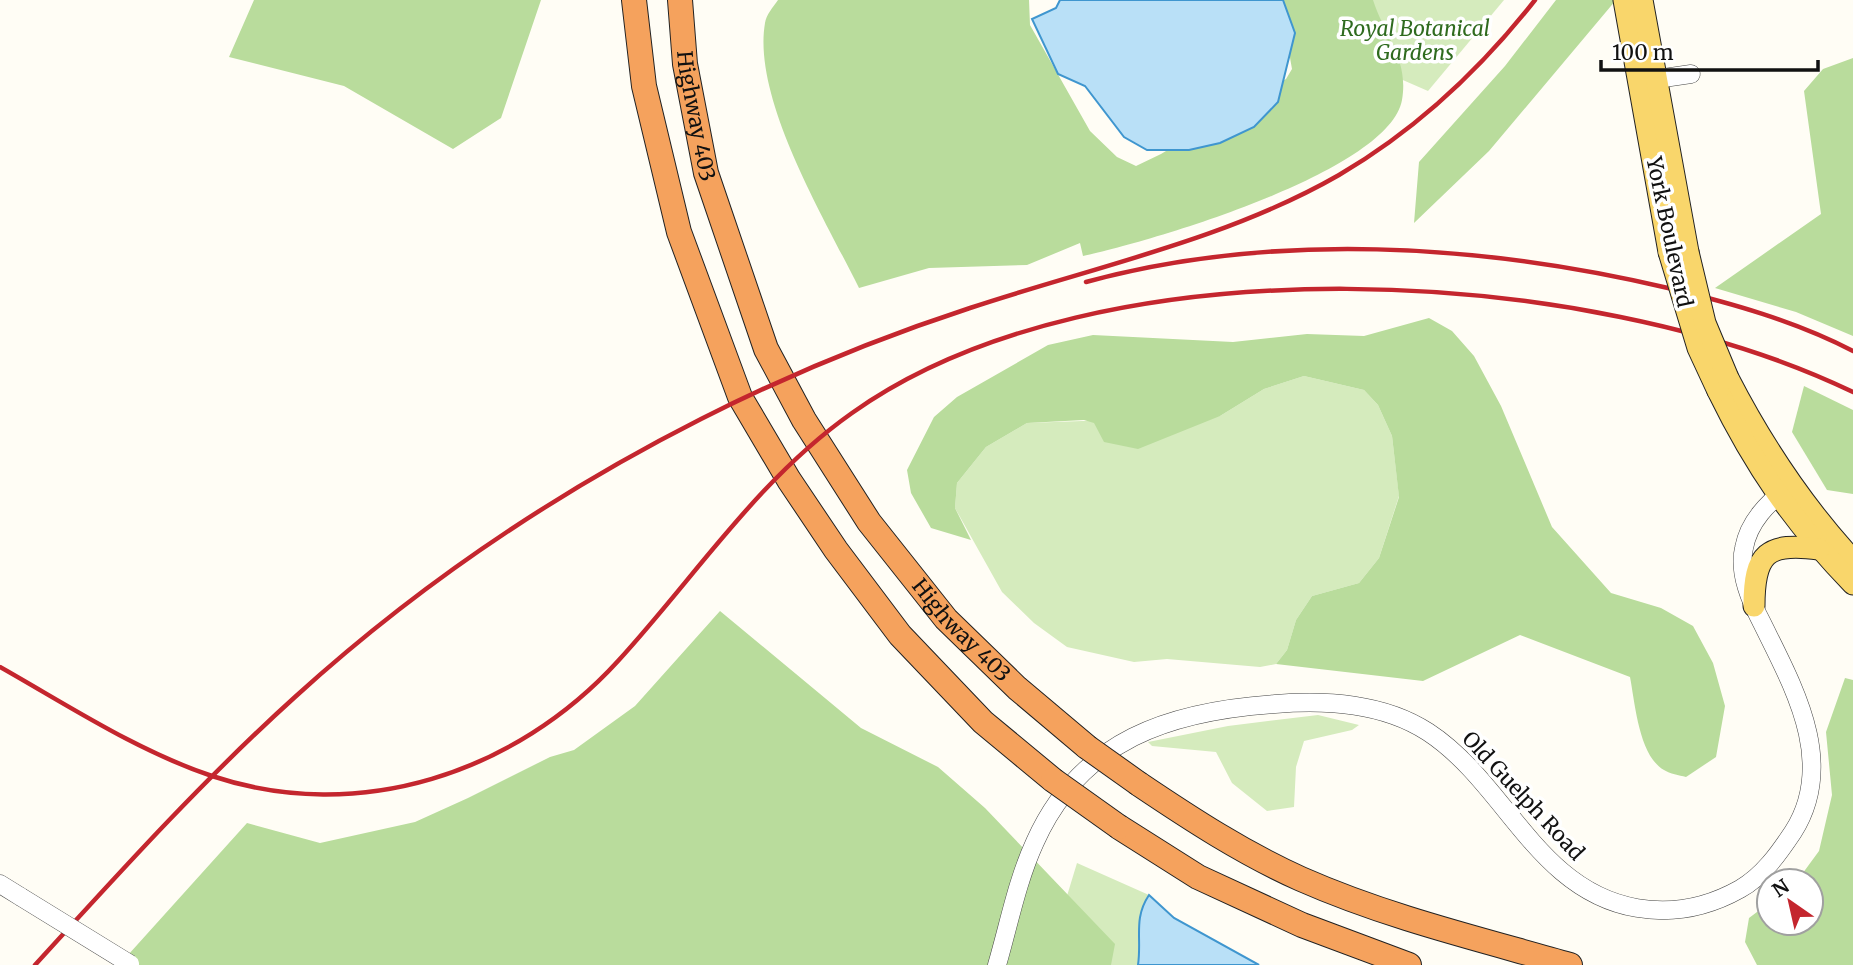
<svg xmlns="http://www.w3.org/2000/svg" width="1853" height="965" font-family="Merriweather,serif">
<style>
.green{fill:#d5ebbd}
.forest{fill:#b9dc9c}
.water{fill:#b9e0f7;stroke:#3f96cf;stroke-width:2}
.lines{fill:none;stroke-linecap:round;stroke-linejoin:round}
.minor-casing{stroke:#444;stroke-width:19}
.major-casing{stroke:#222;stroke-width:23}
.highway-casing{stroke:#222;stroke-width:26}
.minor{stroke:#fff;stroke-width:18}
.major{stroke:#f9d66b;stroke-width:21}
.highway{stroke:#f5a25d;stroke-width:24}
.rail{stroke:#c4262e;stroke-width:4.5}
.minor-bridge-casing{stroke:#444;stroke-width:19;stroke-linecap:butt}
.major-bridge-casing{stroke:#222;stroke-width:23;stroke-linecap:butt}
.highway-bridge-casing{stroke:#222;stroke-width:26;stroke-linecap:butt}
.minor-bridge{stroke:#fff;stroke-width:18}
.major-bridge{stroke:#f9d66b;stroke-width:21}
.highway-bridge{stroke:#f5a25d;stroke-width:24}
.labels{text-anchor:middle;stroke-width:7;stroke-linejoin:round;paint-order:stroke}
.park-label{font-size:21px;font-style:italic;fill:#2f6b1f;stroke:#fff}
.street-label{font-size:21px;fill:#111;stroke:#fff}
</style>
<rect width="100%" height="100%" fill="#fffdf5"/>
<g class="green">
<path d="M 1283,0 L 1504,0 L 1428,91 L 1295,33 Z"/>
<path d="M 1304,376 L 1364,390 L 1378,405 L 1392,436 L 1399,496 L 1379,558 L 1359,583 L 1312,596 L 1296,620 L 1287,650 L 1276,664 L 1260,667 L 1167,659 L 1134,662 L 1067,647 L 1034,623 L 1002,592 L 955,508 L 957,483 L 986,447 L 1027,423 L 1220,416 L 1264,389 Z"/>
<path d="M 1318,715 L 1359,725 L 1352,730 L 1304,741 L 1296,767 L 1294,807 L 1267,811 L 1232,783 L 1216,752 L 1152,746 L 1148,742 L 1228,726 Z"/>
<path d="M 1077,863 L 1149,895 C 1133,919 1142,938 1138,965 L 1046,965 Z"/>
</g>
<g class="forest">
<path d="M 254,0 L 541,0 L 501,118 L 453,149 L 344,86 L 229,57 Z"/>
<path d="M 778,0 L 1029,0 L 1030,25 L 1090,131 L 1117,157 L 1136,166 L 1161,154 L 1286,79 L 1292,69 L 1282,13 L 1275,0 L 1373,0 C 1385,37 1409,59 1402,100 C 1389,172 1149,242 1083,256 L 1080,243 L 1027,265 L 929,268 L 859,288 C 825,219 752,99 765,23 C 766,15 773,7 778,0 Z"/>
<path d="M 1556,0 L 1616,0 L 1489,151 L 1414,223 L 1419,162 L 1505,66 Z"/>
<path d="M 1853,58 L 1853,336 L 1796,312 L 1715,288 L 1821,214 L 1804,91 L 1823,69 Z"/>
<path d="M 1429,318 L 1452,331 L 1474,356 L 1501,406 L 1552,527 L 1611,593 L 1661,608 L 1693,626 L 1713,663 L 1725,706 L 1716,757 L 1686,777 C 1679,775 1670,774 1664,770 C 1639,756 1635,703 1630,677 L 1520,635 L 1423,681 L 1276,664 L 1287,650 L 1296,620 L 1312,596 L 1359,583 L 1379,558 L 1399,497 L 1392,436 L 1378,405 L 1364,390 L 1304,376 L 1264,389 L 1220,416 L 1138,449 L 1104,442 L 1094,423 L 1084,420 L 1027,423 L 986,447 L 957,483 L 955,508 L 971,540 L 931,528 L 911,493 L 907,470 L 934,417 L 957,397 L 1048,345 L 1093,335 L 1233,342 L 1307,334 L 1364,336 Z"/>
<path d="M 1804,386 L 1853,410 L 1853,494 L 1827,490 L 1792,432 Z"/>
<path d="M 720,611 L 861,728 L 938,767 L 985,808 L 1115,944 L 1111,965 L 119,965 L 247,823 L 320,843 L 415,822 L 468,798 L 550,757 L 574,750 L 635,706 Z"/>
<path d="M 1845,678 L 1853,680 L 1853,965 L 1757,965 L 1745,942 L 1749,918 L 1769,903 L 1769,923 L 1811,923 L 1811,881 L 1797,881 L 1819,851 L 1832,795 L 1826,732 Z"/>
</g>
<g class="water">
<path d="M 1060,0 L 1283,0 L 1295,33 L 1278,102 L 1254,127 L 1220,143 L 1189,150 L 1147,150 L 1124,137 L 1085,86 L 1058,74 L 1032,19 L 1056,8 Z"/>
<path d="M 1149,895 L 1174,918 L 1259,965 L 1138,965 C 1142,938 1133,919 1149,895 Z"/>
</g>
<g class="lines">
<defs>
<g id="minor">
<path d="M 1643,81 L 1691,74"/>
<path d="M 0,884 L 21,897"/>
<path d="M 997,965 C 1009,924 1017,881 1035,842 C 1081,739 1171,711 1275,704 C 1327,700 1383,703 1428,732 C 1506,783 1537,891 1637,908 C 1672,914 1708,907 1740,889 C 1763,876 1779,853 1793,832 C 1837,763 1794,688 1762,623 C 1751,602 1738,573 1744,548 C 1749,521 1768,503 1789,486"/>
</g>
<g id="major">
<path d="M 1624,0 L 1669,252"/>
<path d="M 1642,0 L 1688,252"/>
<path d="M 1728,378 C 1762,444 1802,505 1853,560"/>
<path d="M 1718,391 C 1755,467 1794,523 1853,584"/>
<path d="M 1754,606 C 1754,553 1767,542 1819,549"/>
</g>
<g id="highway">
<path d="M 634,0 L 644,86 L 679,232 L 740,397 L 789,480 L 836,550 L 900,635 L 983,722 L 1053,780"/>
<path id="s1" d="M 680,0 L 685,64 L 706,173 L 766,349 L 804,420 L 869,522 L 946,619 L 1017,688 L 1087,747"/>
<path d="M 1139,784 C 1191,819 1243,853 1301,879 C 1387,917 1479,939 1570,965"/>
<path d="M 1119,827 L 1198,877 L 1302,925 L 1409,965"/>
</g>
</defs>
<use href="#minor" class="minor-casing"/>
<use href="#major" class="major-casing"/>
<use href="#highway" class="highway-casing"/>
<use href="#minor" class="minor"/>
<use href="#major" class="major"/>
<use href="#highway" class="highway"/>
<g class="rail">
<path d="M 1086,282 C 1273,231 1481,244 1668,288 C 1731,303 1795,321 1853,351"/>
<path d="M 0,667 C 69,706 137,751 212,776 C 359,825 516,773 618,661 C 696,576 757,480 852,413 C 1099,237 1590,265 1853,392"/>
<path d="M 35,965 C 119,873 203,780 295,697 C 416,587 555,493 701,419 C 788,375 878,338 970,308 C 1093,267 1226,240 1339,175 C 1416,130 1480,70 1535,0"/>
</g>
<defs>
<path id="minor-bridge" d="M 21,897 L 130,964"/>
<g id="major-bridge">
<path d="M 1669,252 L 1698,348 L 1718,391"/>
<path d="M 1688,252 L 1705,323 L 1728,378"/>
</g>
<g id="highway-bridge">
<path d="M 1087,747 L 1139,784"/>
<path d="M 1053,780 L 1119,827"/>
</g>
</defs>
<use href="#minor-bridge" class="minor-bridge-casing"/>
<use href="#major-bridge" class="major-bridge-casing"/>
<use href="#highway-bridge" class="highway-bridge-casing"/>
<use href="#minor-bridge" class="minor-bridge"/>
<use href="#major-bridge" class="major-bridge"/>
<use href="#highway-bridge" class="highway-bridge"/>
</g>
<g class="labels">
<g class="park-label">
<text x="1415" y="36">Royal Botanical<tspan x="1415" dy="24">Gardens</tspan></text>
</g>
<g class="street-label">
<text dy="7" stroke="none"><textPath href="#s1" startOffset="117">Highway 403</textPath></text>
<text transform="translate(1669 232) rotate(78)" y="7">York Boulevard</text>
<text dy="7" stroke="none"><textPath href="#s1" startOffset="705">Highway 403</textPath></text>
<text transform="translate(1523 796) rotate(47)" y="7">Old Guelph Road</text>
</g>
</g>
<g transform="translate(1790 902) rotate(326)"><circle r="33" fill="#ffffff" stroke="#a0a0a0" stroke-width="2"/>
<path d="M0-5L12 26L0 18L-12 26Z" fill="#c4262e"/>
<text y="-10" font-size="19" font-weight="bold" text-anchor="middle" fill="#111111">N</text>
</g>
<path d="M1601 60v10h217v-10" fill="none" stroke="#111111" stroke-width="3.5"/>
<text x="1612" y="60" font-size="21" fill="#111111" stroke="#ffffff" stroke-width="5" paint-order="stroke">100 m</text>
</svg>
